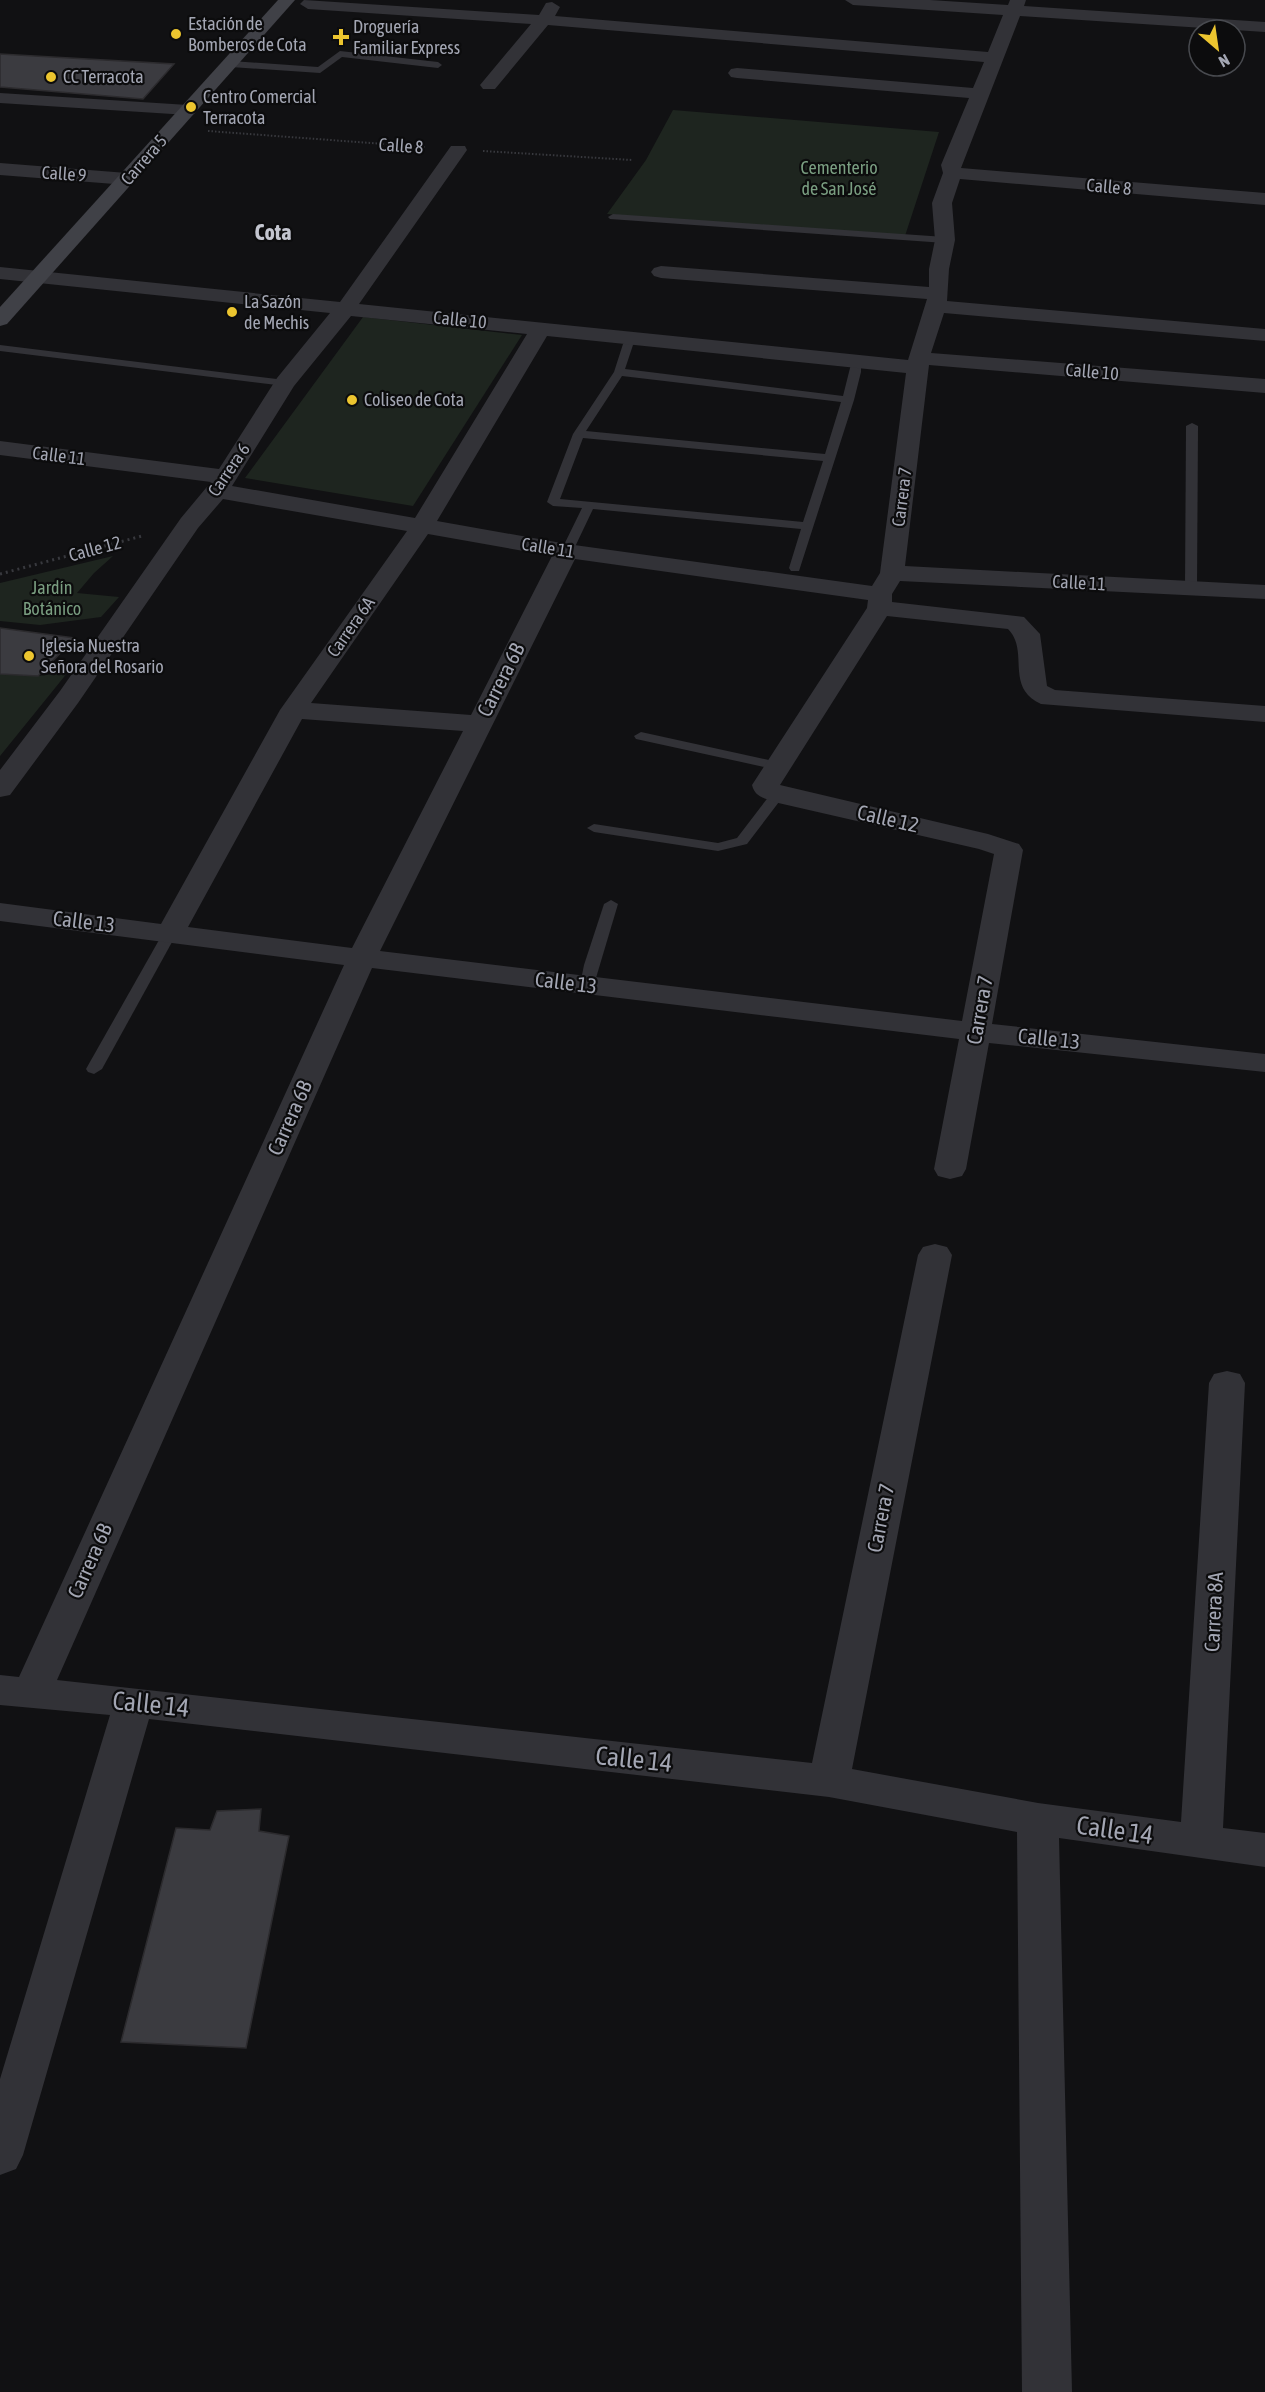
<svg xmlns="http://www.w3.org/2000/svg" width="1265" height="2392" font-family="'Asap Condensed',sans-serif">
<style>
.green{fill:#1e251f}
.building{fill:#3b3b40;stroke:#2c2b2e;stroke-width:1.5}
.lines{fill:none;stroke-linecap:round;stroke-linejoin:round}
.path-far1{stroke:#38393e;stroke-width:2;stroke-dasharray:1.5 2;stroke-linecap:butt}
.path{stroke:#38393e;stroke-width:3;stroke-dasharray:2 4;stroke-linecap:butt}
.service{fill:#323237;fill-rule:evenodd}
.minor{fill:#323237;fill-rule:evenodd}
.secondary{fill:#404147;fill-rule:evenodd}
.poi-dot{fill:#ecc52f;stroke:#0c0c0d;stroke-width:2}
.labels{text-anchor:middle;stroke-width:4.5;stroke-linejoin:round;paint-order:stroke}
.far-poi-label{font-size:18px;fill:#a3a6b3;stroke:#0c0c0d;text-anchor:start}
.far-street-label{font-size:18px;fill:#a3a6b3;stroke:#0c0c0d}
.far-park-label{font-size:18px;fill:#7a9e81;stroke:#0c0c0d}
.street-label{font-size:21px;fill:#a3a6b3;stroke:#0c0c0d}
.far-district-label{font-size:22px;font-weight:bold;fill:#c3c5cf;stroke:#0c0c0d}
.near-street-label{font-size:26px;fill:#a3a6b3;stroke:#0c0c0d}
</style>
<rect width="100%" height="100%" fill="#111113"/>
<g class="green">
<path d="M 673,110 L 939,132 L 904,239 L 607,214 L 646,160 Z"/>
<path d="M 363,317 L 522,335 L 413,506 L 245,478 Z"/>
<path d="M 113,556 L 94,573 L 77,593 L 119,597 L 101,617 L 40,625 L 0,621 L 0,583 Z"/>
<path d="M 68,672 L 0,756 L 0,674 L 38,676 Z"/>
</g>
<g class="building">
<path d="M 0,54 L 174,64 L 143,99 L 0,87 Z"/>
<path d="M 0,628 L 75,638 L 38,676 L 0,674 Z"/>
<path d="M 261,1809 L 259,1831 L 289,1836 L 246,2048 L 121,2042 L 176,1828 L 210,1830 L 217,1811 Z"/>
</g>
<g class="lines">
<g class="path-far1">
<path d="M 208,131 L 425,147"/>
<path d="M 483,151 L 632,160"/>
</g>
<path class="path" d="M 0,574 L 142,536"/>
<g class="service">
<path d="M 340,51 L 438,62 L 442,65 L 438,68 L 342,57 L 320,73 L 231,67 L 227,64 L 231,61 L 318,67 Z"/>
<path d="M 613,214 L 945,237 L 950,240 L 945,243 L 610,219 L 608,217 Z"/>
<path d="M 635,335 L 640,338 L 633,345 L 625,369 L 843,396 L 852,360 L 857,357 L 861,358 L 861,372 L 854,400 L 799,571 L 791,571 L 789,568 L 801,529 L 593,509 L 573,551 L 571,554 L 563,554 L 561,551 L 582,508 L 553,506 L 547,502 L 573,434 L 614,372 L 623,344 ZM 622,376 L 841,402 L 825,454 L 586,431 ZM 583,438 L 823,461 L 803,522 L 560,499 Z"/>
<path d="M 0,345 L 285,380 L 290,383 L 285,386 L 0,351 Z"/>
<path d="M 1192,423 L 1198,426 L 1197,589 L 1191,593 L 1185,589 L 1186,426 Z"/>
<path d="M 641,732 L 778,762 L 785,766 L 778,770 L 636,739 L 634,736 Z"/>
<path d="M 778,790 L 785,794 L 747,844 L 718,851 L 594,832 L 587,828 L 594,824 L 718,843 L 737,838 L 773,791 Z"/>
<path d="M 611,900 L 618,904 L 593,988 L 583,988 L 580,985 L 584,965 L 604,904 Z"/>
<path d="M 170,929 L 177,933 L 102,1069 L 94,1074 L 88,1072 L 86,1069 L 163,933 Z"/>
</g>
<g class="minor">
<path d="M 304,0 L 539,15 L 546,3 L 552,2 L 560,7 L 555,16 L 988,52 L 1003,15 L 853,5 L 845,0 L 930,0 L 1008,5 L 1010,0 L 1026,0 L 1024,6 L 1265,22 L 1265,32 L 1020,16 L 961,168 L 1265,193 L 1265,205 L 960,179 L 952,203 L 955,240 L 949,269 L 947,301 L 1265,329 L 1265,341 L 944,313 L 931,353 L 1265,379 L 1265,393 L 929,365 L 905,566 L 1265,585 L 1265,599 L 900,581 L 892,594 L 892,602 L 1024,617 L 1040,634 L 1047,686 L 1055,690 L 1265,706 L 1265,722 L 1041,704 C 1004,687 1030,651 1008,629 L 887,616 L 780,785 L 988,834 L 1019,844 L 1023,850 L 992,1024 L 1265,1054 L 1265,1072 L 989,1043 L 966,1169 L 962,1176 L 950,1179 L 938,1176 L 934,1169 L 959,1039 L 372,968 L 57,1680 L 812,1763 L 918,1255 L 923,1247 L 935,1244 L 947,1247 L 952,1255 L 852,1769 L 1038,1803 L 1181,1822 L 1209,1383 L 1214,1374 L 1227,1371 L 1240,1374 L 1245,1383 L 1223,1828 L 1265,1833 L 1265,1867 L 1059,1838 L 1072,2392 L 1022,2392 L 1017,1832 L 829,1797 L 149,1719 L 23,2155 L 16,2169 L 0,2175 L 0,2079 L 110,1715 L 0,1705 L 0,1675 L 19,1677 L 344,965 L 0,921 L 0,903 L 161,924 L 280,710 L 407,531 L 223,499 L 198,528 L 78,703 L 10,795 L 0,797 L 0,770 L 60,691 L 181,518 L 211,482 L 0,455 L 0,441 L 219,469 L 277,378 L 330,313 L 0,279 L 0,267 L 340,302 L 451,146 L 465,146 L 467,150 L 359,304 L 908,360 L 927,299 L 661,278 L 654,276 L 651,272 L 654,268 L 661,266 L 929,287 L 929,269 L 935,240 L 932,203 L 943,173 L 941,165 L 969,98 L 737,78 L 731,77 L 728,73 L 731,69 L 737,68 L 973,88 L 984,62 L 548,25 L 495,89 L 483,89 L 480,85 L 531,24 L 308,9 L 300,4 ZM 351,316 L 527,334 L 415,518 L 232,486 L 294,386 ZM 547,336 L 906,373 L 880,573 L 872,586 L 567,544 L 437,521 ZM 428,534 L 552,556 L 471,715 L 311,703 ZM 575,559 L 868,600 L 867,608 L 752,785 C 755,797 764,798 774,802 L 979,849 L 994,854 L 962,1021 L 380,951 ZM 302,719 L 463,731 L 352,948 L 188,927 Z"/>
<path d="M 0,93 L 188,105 L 194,106 L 197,110 L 194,114 L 188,115 L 0,103 Z"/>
<path d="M 0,163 L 127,173 L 134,175 L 137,179 L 134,183 L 127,185 L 0,175 Z"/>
</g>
<path class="secondary" d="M 278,0 L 295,0 L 7,324 L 0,326 L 0,307 Z"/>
</g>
<g class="poi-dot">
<circle cx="176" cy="34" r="6"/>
<path d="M338 28h6v6h6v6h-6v6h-6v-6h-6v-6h6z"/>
<circle cx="51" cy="77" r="6"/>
<circle cx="191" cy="107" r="6"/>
<circle cx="232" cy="312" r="6"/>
<circle cx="352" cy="400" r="6"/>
<circle cx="29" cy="656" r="6"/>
</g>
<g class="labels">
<g class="far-poi-label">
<text x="188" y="30">Estación de<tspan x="188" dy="21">Bomberos de Cota</tspan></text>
<text x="353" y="33">Droguería<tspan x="353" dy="21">Familiar Express</tspan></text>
<text x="63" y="83">CC Terracota</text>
<text x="203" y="103">Centro Comercial<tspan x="203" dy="21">Terracota</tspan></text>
<text x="244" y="308">La Sazón<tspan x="244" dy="21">de Mechis</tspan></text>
<text x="364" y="406">Coliseo de Cota</text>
<text x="41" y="652">Iglesia Nuestra<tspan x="41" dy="21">Señora del Rosario</tspan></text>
</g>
<g class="far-street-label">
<text transform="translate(401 146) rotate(4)" y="6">Calle 8</text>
<text transform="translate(144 160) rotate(-49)" y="6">Carrera 5</text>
<text transform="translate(64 174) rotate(4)" y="6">Calle 9</text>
<text transform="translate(1109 187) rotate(5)" y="6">Calle 8</text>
<text transform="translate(460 320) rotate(6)" y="6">Calle 10</text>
<text transform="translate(1092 372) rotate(5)" y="6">Calle 10</text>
<text transform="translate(59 456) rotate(7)" y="6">Calle 11</text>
<text transform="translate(229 470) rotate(-56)" y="6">Carrera 6</text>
<text transform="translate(902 497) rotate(-83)" y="6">Carrera 7</text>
<text transform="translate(548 548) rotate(9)" y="6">Calle 11</text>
<text transform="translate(95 549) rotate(-15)" y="6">Calle 12</text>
<text transform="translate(1079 583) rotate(3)" y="6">Calle 11</text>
<text transform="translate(351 627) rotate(-55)" y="6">Carrera 6A</text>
</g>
<g class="far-park-label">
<text x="839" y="174">Cementerio<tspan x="839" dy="21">de San José</tspan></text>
<text x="52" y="594">Jardín<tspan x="52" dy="21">Botánico</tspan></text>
</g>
<g class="street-label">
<text transform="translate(501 680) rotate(-63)" y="7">Carrera 6B</text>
<text transform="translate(888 819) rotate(13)" y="7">Calle 12</text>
<text transform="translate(84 922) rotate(7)" y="7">Calle 13</text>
<text transform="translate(566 983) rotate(7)" y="7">Calle 13</text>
<text transform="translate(980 1010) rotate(-80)" y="7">Carrera 7</text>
<text transform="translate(1049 1039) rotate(6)" y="7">Calle 13</text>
<text transform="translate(290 1118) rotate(-66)" y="7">Carrera 6B</text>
<text transform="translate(881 1518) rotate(-79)" y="7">Carrera 7</text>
<text transform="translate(90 1561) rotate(-66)" y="7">Carrera 6B</text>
<text transform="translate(1214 1612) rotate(-87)" y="7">Carrera 8A</text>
</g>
<g class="far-district-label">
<text x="273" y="240">Cota</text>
</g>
<g class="near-street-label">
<text transform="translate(151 1704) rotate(6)" y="9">Calle 14</text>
<text transform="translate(634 1759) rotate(6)" y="9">Calle 14</text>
<text transform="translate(1115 1830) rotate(8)" y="9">Calle 14</text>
</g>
</g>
<g transform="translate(1217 48) rotate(151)"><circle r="28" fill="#0c0c0d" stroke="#484a4f" stroke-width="1.5"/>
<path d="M0-4.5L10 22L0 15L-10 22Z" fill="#ecc52f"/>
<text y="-9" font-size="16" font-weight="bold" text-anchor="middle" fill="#a3a6b3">N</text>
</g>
</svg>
